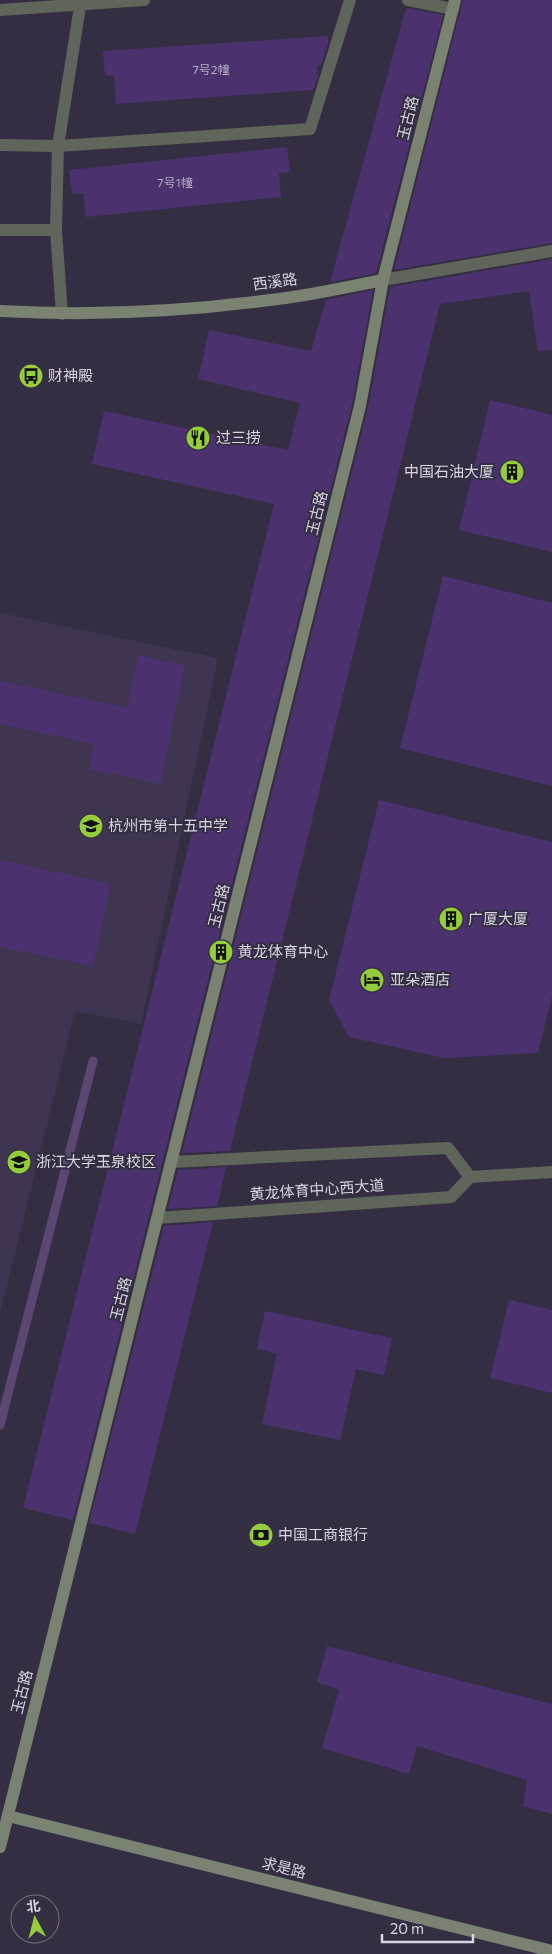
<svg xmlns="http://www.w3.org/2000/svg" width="552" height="1954" font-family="Commissioner,'Noto Sans SC',sans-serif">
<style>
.built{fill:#3f3550}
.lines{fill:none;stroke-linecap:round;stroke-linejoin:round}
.stream{stroke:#5c4774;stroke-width:9}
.building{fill:#4b326f}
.service{stroke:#60655b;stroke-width:12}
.minor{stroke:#60655b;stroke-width:12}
.secondary{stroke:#7a8272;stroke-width:12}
.labels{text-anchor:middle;stroke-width:4;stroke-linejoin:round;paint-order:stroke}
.number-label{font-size:12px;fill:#b5acc4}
.street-label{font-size:15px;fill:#d8d4e1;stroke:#342e42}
.poi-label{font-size:15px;fill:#d8d4e1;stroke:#342e42;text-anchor:start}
</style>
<rect width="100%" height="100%" fill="#342e42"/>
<path class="built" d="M 0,613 L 218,658 L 141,1024 L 75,1011 L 0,1314 Z"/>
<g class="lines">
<path class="stream" d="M 0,1425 L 93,1061"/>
</g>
<g class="building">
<path d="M 463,0 L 552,0 L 552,243 L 394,270 Z"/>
<path d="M 406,8 L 443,15 L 376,273 L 330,282 Z"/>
<path d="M 328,36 L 328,43 L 321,65 L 317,65 L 318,77 L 313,90 L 116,104 L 114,75 L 105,76 L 103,51 Z"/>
<path d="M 287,147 L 290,172 L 279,173 L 281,197 L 86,217 L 83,193 L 72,194 L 69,170 Z"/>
<path d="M 552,259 L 552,350 L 538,351 L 529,291 L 440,304 L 230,1151 L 182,1153 L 368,408 L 390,287 Z"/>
<path d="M 373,290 L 352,404 L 73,1520 L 23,1508 L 274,504 L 92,464 L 104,411 L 288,450 L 300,403 L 198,379 L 209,330 L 311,351 L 326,300 Z"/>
<path d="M 490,400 L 552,415 L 552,552 L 459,530 Z"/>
<path d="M 443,576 L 552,603 L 552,786 L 400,748 Z"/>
<path d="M 138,655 L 185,666 L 160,784 L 89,769 L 94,744 L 0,724 L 0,681 L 127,708 Z"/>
<path d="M 379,800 L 552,842 L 552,996 L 538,1053 L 444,1058 L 349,1037 L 329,1000 Z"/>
<path d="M 0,860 L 111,884 L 93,966 L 0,947 Z"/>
<path d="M 226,1167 L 217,1206 L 168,1209 L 178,1170 Z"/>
<path d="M 213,1222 L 135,1534 L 89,1523 L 164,1226 Z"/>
<path d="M 509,1300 L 552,1310 L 552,1393 L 490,1378 Z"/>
<path d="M 265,1311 L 392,1338 L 384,1375 L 356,1369 L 340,1440 L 262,1424 L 277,1354 L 257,1349 Z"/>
<path d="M 327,1646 L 552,1704 L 552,1814 L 523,1806 L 527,1780 L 417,1746 L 409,1774 L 322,1748 L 339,1690 L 317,1682 Z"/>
</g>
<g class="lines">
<g class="service">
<path d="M 408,0 L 453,9"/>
<path d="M 0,10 L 144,0"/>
<path d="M 0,145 L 58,146 L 310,129 L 350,0"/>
<path d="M 0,230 L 56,230"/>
<path d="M 62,314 L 56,230 L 58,146 L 81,0"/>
<path d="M 172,1162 L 448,1148 L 470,1177"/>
<path d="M 158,1218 L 451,1197 L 470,1177 L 552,1172"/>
</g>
<path class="minor" d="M 383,280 L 552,251"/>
<g class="secondary">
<path d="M 0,311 C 90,316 181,312 270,300 C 308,296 346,287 383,280"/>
<path d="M 8,1816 L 552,1951"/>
<path d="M 0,1847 L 360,406 L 383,280 L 455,0"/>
</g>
</g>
<defs>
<symbol id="bus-disc" viewBox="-11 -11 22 22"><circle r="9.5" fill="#94cc3c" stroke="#342e42"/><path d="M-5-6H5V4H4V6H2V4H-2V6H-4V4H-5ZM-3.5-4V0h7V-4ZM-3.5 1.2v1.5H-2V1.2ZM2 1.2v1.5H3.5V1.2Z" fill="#111"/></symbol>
<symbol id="restaurant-disc" viewBox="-11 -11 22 22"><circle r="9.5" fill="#94cc3c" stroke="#342e42"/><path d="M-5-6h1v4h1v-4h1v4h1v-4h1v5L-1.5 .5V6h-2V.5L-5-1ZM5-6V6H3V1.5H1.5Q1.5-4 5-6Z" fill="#111"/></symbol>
<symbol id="building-disc" viewBox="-11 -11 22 22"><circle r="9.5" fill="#94cc3c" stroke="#342e42"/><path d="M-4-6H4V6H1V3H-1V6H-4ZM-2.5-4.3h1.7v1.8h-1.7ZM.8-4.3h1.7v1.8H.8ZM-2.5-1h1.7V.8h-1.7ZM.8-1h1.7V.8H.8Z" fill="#111"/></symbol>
<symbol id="school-disc" viewBox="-11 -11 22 22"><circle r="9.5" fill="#94cc3c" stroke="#342e42"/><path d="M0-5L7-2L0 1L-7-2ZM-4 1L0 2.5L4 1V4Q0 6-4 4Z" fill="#111"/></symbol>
<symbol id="hotel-disc" viewBox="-11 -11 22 22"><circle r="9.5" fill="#94cc3c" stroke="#342e42"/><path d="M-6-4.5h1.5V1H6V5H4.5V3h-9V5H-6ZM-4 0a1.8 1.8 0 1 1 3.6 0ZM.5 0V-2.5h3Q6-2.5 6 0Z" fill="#111"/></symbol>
<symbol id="university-disc" viewBox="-11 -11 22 22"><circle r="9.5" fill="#94cc3c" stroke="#342e42"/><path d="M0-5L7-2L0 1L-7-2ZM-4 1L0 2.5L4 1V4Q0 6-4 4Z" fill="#111"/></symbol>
<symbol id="bank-disc" viewBox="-11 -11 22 22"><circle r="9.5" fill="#94cc3c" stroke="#342e42"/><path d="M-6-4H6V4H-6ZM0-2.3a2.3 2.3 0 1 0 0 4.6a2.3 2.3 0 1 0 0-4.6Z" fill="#111"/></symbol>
</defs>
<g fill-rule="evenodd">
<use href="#bus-disc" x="17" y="362" width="28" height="28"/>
<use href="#restaurant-disc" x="184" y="424" width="28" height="28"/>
<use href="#building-disc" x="498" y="458" width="28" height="28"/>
<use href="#school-disc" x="77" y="812" width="28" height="28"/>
<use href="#building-disc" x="437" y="905" width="28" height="28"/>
<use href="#building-disc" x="207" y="938" width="28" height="28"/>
<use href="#hotel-disc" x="358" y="966" width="28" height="28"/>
<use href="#university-disc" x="5" y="1148" width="28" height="28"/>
<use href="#bank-disc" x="247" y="1521" width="28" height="28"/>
</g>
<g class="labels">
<g class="number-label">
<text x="211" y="74">7号2幢</text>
<text x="175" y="187">7号1幢</text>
</g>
<g class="street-label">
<text transform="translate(408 118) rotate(-76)" y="5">玉古路</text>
<text transform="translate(275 282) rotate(-8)" y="5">西溪路</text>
<text transform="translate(317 513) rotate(-76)" y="5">玉古路</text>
<text transform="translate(219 906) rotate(-76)" y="5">玉古路</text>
<text transform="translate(317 1190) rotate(-4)" y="5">黄龙体育中心西大道</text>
<text transform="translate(121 1299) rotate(-76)" y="5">玉古路</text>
<text transform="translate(22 1692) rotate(-76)" y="5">玉古路</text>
<text transform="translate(284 1868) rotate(14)" y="5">求是路</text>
</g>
<g class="poi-label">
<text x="48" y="381">财神殿</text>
<text x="216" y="443">过三捞</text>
<text x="494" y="477" text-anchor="end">中国石油大厦</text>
<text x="108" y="831">杭州市第十五中学</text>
<text x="468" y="924">广厦大厦</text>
<text x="238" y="957">黄龙体育中心</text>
<text x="390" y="985">亚朵酒店</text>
<text x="36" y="1167">浙江大学玉泉校区</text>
<text x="278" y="1540">中国工商银行</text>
</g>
</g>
<g transform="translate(35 1919) rotate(353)"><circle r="24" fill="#342e42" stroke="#767082"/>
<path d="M0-4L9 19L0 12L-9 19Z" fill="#94cc3c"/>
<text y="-8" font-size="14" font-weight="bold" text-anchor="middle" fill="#d8d4e1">北</text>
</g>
<path d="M382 1934v8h91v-8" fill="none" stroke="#d8d4e1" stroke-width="2.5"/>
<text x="390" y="1934" font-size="15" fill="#d8d4e1" stroke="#342e42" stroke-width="4" paint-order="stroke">20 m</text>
</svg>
